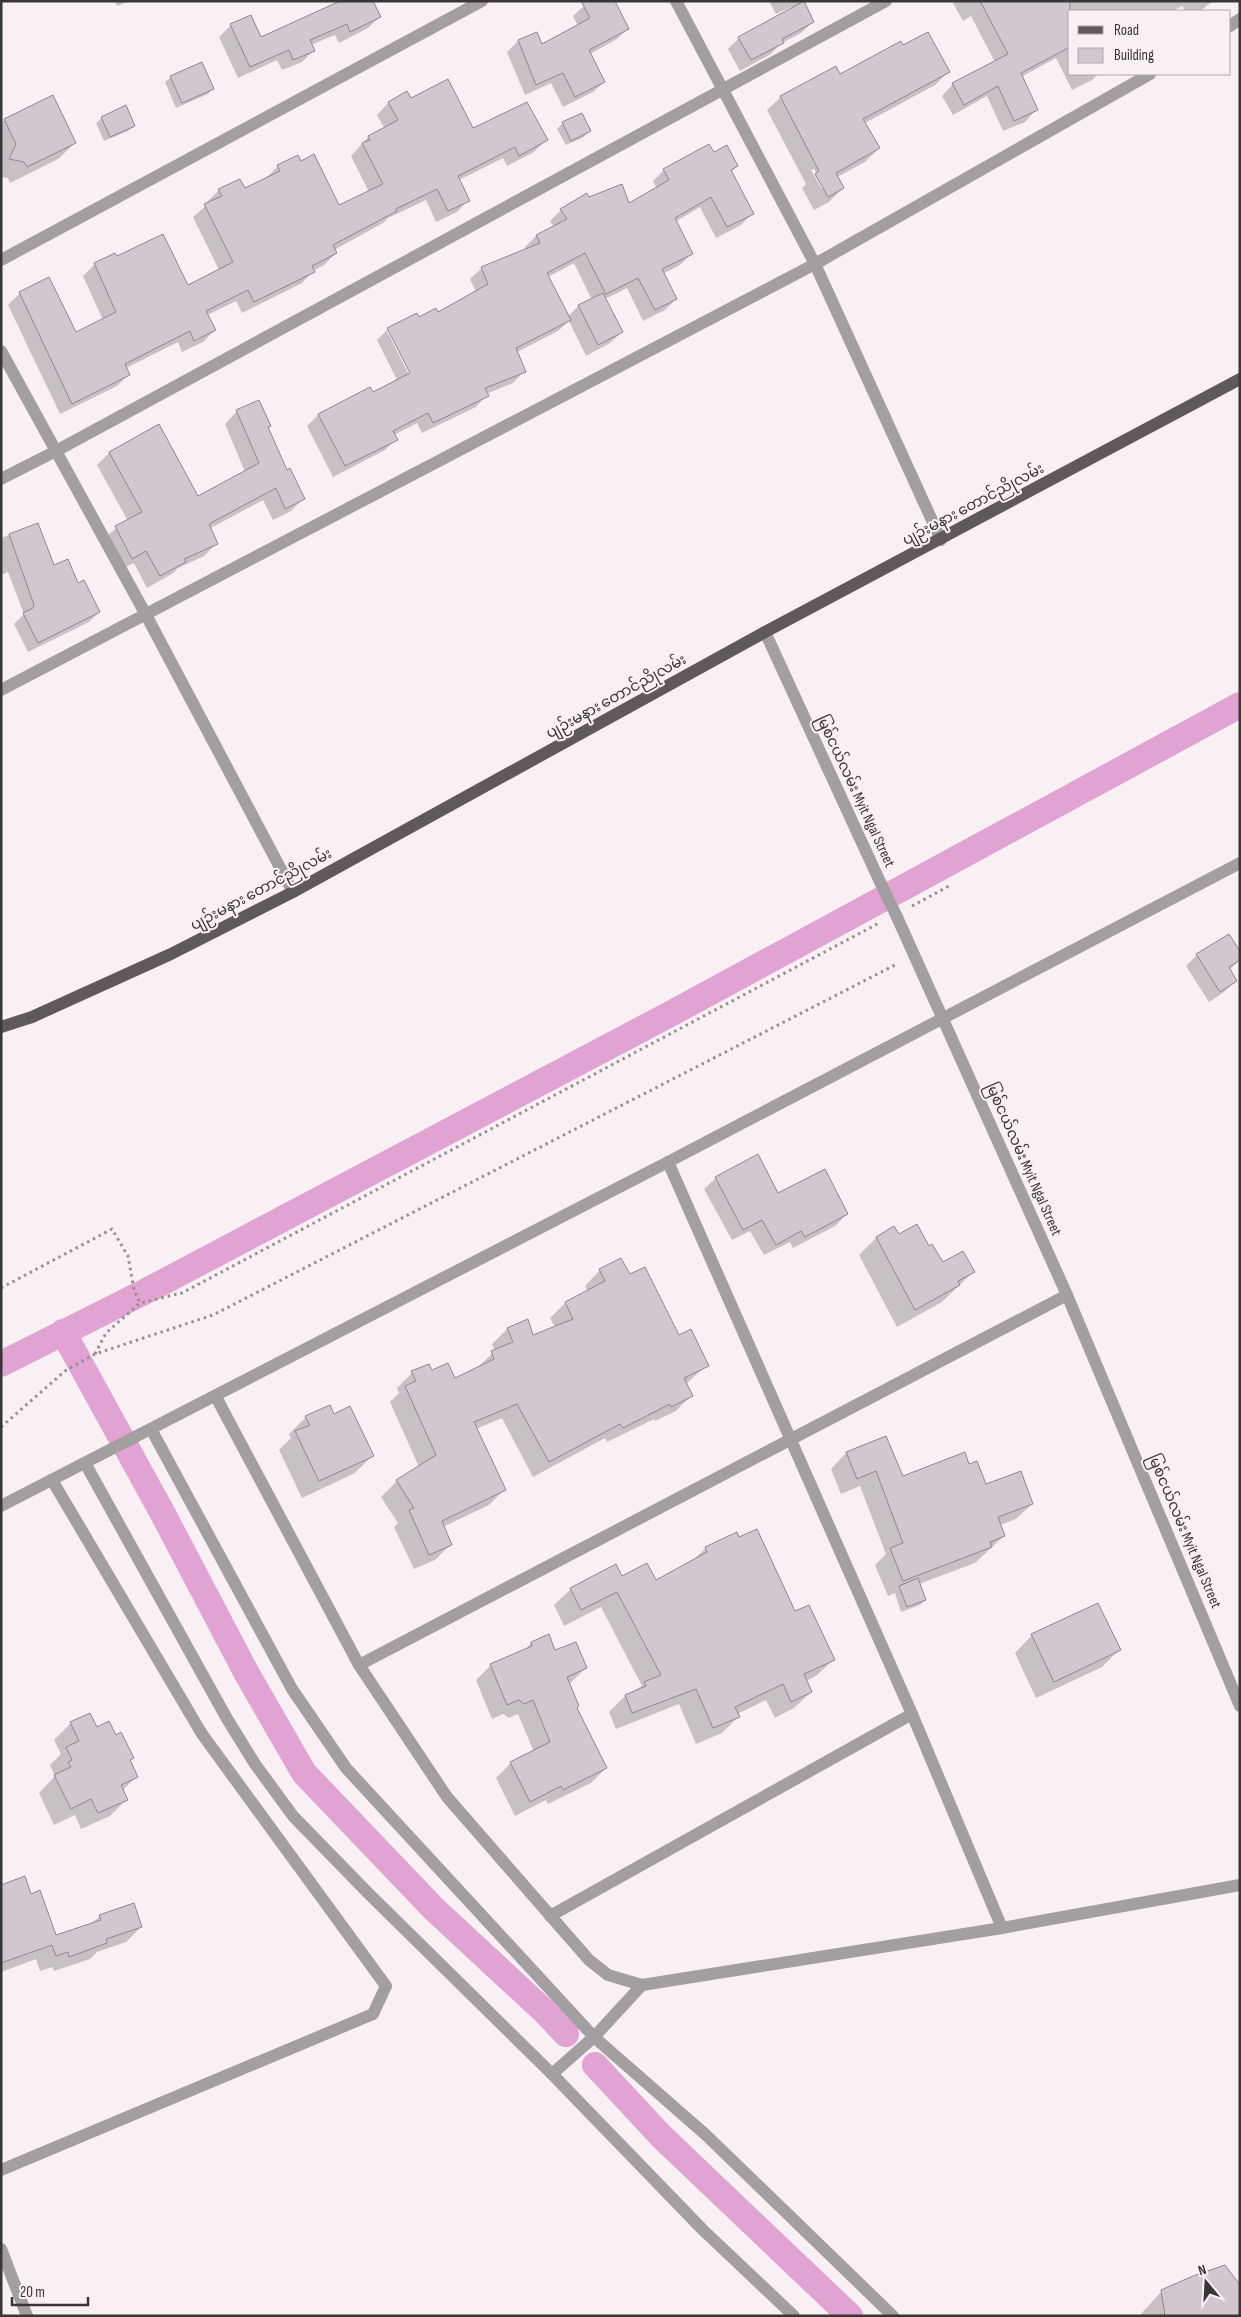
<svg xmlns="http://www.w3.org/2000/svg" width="1241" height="2317" font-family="'Sofia Sans Condensed','Noto Sans Myanmar',sans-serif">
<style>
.shadow{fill:#0003;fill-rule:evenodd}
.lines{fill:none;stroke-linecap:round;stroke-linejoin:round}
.canal{stroke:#e1a3d2;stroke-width:26}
.building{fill:#d0c8ce;stroke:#8f878d}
.path{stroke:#958f93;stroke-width:3;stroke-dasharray:2.5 4;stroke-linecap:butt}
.street{stroke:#a29ea1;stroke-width:12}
.primary{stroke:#5f595e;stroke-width:12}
.street-bridge{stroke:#a29ea1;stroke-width:12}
.labels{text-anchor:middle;stroke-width:4;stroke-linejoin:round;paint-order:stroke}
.street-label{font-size:15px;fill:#393639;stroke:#f9f0f6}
</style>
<rect width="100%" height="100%" fill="#f9f0f6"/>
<g class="shadow">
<path d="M 115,1 L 129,1 L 117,6 Z"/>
<path d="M 769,1 L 802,1 L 813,22 L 801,33 L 780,44 L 771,54 L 740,71 L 728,49 L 739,38 L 792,9 L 791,7 L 776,14 Z"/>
<path d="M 955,1 L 1213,1 L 1200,11 L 1186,11 L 1182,6 L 1173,11 L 1070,11 L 1070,74 L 1098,74 L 1092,80 L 1072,90 L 1056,58 L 1021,77 L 1036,110 L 1025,122 L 1003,131 L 987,96 L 953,115 L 942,96 L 953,84 L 995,62 L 971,16 L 963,21 L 953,3 Z"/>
<path d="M 584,6 L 628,28 L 617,39 L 590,54 L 604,82 L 593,92 L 563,107 L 551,83 L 525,95 L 507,52 L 518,41 L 537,34 L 542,46 L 578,26 L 573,16 Z"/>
<path d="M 379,17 L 368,28 L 339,43 L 335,35 L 311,45 L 314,50 L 302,62 L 282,70 L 277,60 L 238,78 L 219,37 L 231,25 L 260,38 Z"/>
<path d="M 903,47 L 948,72 L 935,85 L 865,123 L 879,148 L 865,162 L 837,177 L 843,188 L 829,202 L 814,210 L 802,188 L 806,184 L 767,110 L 781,97 L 839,75 ZM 814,169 L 823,187 L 822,189 L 811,170 Z"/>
<path d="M 171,77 L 213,88 L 208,94 L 176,108 L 165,82 Z"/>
<path d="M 52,97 L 75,143 L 58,159 L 10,183 L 8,178 L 1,177 L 1,122 Z"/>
<path d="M 410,100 L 473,130 L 546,140 L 534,152 L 507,166 L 503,158 L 459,180 L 468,200 L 457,212 L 436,222 L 426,200 L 388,218 L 383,223 L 334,250 L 336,253 L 324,265 L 313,271 L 302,283 L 242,313 L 236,301 L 207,315 L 215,330 L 203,342 L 182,352 L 178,342 L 126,368 L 129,374 L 117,386 L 60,414 L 8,305 L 20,293 L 76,334 L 103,320 L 83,276 L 95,264 L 116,258 L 187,286 L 219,270 L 193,217 L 208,204 L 207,202 L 219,190 L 244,190 L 266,178 L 278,166 L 297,157 L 339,207 L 369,192 L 351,156 L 368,137 L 385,129 L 377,115 L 388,103 Z"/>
<path d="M 102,118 L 134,126 L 128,131 L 104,141 L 96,123 Z"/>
<path d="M 563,123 L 589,131 L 584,137 L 566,145 L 557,129 Z"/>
<path d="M 713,154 L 737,166 L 731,172 L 752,214 L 741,225 L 716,238 L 700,207 L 675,222 L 691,254 L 680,265 L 663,274 L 676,299 L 665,310 L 643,321 L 627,288 L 605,299 L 622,332 L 610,343 L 586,356 L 569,321 L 558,331 L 517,352 L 524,371 L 513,383 L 486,394 L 487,395 L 476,407 L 422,433 L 417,423 L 394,435 L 396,439 L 385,450 L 333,477 L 307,426 L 318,415 L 370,388 L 372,393 L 397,380 L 377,340 L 388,329 L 438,314 L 476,292 L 470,279 L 482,268 L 526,250 L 525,247 L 536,236 L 554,227 L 550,221 L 561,210 L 588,199 L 629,205 L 657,189 L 653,181 L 664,170 ZM 574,263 L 592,300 L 578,306 L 568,317 L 548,277 ZM 387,331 L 390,331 L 413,378 L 411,379 Z"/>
<path d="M 237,411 L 267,428 L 287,471 L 303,499 L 291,511 L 273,520 L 263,500 L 209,529 L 216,544 L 204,556 L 178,568 L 172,574 L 147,588 L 134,563 L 120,570 L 103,540 L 116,528 L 128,521 L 97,465 L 109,453 L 159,426 L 198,498 L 245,472 L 225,424 Z"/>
<path d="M 37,524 L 53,567 L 77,584 L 99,612 L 89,622 L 28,652 L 14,624 L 24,614 L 8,572 L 1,575 L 1,538 Z"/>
<path d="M 1197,955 L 1240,960 L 1229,970 L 1236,981 L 1224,992 L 1209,1002 L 1186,966 Z"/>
<path d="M 716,1178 L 777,1195 L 847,1214 L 835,1226 L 793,1248 L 790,1242 L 764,1255 L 750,1231 L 732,1240 L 704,1189 Z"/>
<path d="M 899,1236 L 928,1247 L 942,1264 L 973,1272 L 942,1302 L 897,1327 L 859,1255 L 876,1238 Z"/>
<path d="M 600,1270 L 629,1276 L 678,1337 L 707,1365 L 686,1384 L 692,1395 L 676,1411 L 655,1421 L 654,1419 L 607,1442 L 605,1438 L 533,1477 L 502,1418 L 476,1429 L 504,1490 L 489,1505 L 443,1527 L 451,1544 L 435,1560 L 414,1569 L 394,1527 L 398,1523 L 381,1497 L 397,1481 L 419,1467 L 390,1402 L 399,1393 L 397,1388 L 412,1373 L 432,1372 L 454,1380 L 476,1369 L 495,1351 L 492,1344 L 507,1329 L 527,1321 L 533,1336 L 555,1327 L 550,1318 L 565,1303 L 588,1292 L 585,1286 Z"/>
<path d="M 334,1415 L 372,1456 L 355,1473 L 302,1498 L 279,1450 L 291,1438 L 289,1434 L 306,1417 Z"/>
<path d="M 846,1453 L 902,1477 L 969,1466 L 985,1485 L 1032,1504 L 1016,1519 L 1000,1525 L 1004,1536 L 975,1563 L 919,1584 L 925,1600 L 920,1605 L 901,1612 L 895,1593 L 888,1596 L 875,1565 L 886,1554 L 860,1486 L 841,1494 L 831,1469 Z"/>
<path d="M 706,1548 L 794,1613 L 833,1660 L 816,1676 L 806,1681 L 811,1692 L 794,1708 L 775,1718 L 766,1700 L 737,1714 L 738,1717 L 722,1733 L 696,1744 L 679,1704 L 616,1729 L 609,1712 L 625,1696 L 642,1686 L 601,1607 L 564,1626 L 554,1605 L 571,1589 L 622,1578 L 656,1582 L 692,1561 Z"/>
<path d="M 1032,1635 L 1119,1650 L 1102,1667 L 1036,1698 L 1015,1653 Z"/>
<path d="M 531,1643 L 586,1668 L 569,1684 L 576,1708 L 606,1768 L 591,1783 L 548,1804 L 546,1800 L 515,1816 L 496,1778 L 511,1763 L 534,1752 L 518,1714 L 509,1718 L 503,1714 L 492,1719 L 476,1680 L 491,1665 L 524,1651 Z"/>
<path d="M 71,1723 L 97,1728 L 137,1776 L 122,1791 L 126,1800 L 110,1816 L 81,1829 L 75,1815 L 54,1825 L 39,1793 L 55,1776 L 50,1765 L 61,1754 L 54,1740 Z"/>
<path d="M 1,1886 L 30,1895 L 56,1937 L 91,1924 L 100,1916 L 141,1927 L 126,1942 L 97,1952 L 90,1959 L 54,1971 L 52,1967 L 40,1971 L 36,1959 L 1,1972 Z"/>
<path d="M 1162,2291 L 1240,2316 L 1139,2316 Z"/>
</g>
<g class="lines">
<g class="canal">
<path d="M 63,1332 L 163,1514 L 247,1674 L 304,1773 L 434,1909 L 544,2011 L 566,2034"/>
<path d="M 1,1364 L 152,1288 L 672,1013 L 1240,705"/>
<path d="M 595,2065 L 661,2136 L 850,2316"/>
</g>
</g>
<g class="building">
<path d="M 340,1 L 373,1 L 381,17 L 350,32 L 347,24 L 310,40 L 315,51 L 293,60 L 289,50 L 250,67 L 230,24 L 251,15 L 261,37 Z"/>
<path d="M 581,1 L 615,1 L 629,29 L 589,50 L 605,82 L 575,97 L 563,73 L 536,85 L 518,40 L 537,32 L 542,44 L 590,18 Z"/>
<path d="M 804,1 L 814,22 L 782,39 L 784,43 L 751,60 L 738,37 Z"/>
<path d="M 980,1 L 1070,1 L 1070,47 L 1021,73 L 1038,110 L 1014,121 L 998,86 L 964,105 L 952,83 L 1008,54 Z"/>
<path d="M 928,32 L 950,72 L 863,119 L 880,148 L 836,173 L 844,188 L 828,197 L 815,174 L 819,171 L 780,96 L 836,66 L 840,74 L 901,41 L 903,45 Z"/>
<path d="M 202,62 L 214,89 L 182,103 L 170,76 Z"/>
<path d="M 448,79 L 473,128 L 527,102 L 548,140 L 519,156 L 515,147 L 458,176 L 470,201 L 448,211 L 437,189 L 396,209 L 397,211 L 333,245 L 337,253 L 312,266 L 315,272 L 254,302 L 248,290 L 206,311 L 216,330 L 194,341 L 190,331 L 125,364 L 130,375 L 72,404 L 19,292 L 49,277 L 76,332 L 116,312 L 94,263 L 115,253 L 117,256 L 163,234 L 188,285 L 233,262 L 204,204 L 222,196 L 218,189 L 240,179 L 245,188 L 280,171 L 277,165 L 298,155 L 301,161 L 314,154 L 339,205 L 383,184 L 362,143 L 370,140 L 368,136 L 398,120 L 388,102 L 407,91 L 411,98 Z"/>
<path d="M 53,95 L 76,143 L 27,167 L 24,162 L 9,159 L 16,144 L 4,119 Z"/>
<path d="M 126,105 L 135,126 L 110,137 L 101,117 Z"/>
<path d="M 582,113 L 591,131 L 571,141 L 562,122 Z"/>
<path d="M 709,144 L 714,152 L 727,145 L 738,166 L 731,170 L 754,214 L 727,227 L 711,197 L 675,218 L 693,254 L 662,269 L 677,299 L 655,310 L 638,278 L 606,294 L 585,253 L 547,273 L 571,320 L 516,348 L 526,372 L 485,388 L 489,396 L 433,423 L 428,413 L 393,431 L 398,440 L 345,466 L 318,414 L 370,387 L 373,392 L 410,373 L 387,328 L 417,313 L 419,317 L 436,308 L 438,312 L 488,284 L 481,267 L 540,243 L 536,235 L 567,219 L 560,209 L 587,193 L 589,197 L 622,184 L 629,203 L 669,180 L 663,169 Z"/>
<path d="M 603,293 L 623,332 L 598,345 L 578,305 Z"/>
<path d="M 259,400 L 271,426 L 268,427 L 287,470 L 290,468 L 305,499 L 285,509 L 276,488 L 209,524 L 218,544 L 184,559 L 186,562 L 160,576 L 146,551 L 132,559 L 115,526 L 142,512 L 109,452 L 159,424 L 198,496 L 259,463 L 236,410 Z"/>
<path d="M 38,523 L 54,565 L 68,559 L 78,583 L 84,580 L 100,612 L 38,643 L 23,613 L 33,608 L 34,605 L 9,534 Z"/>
<path d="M 1229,934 L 1240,951 L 1240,960 L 1229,967 L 1237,981 L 1220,992 L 1196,954 Z"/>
<path d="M 758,1154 L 778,1193 L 825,1169 L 848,1214 L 805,1237 L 801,1231 L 776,1245 L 762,1220 L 743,1230 L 715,1177 Z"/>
<path d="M 917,1224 L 929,1246 L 932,1244 L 943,1262 L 963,1251 L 975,1272 L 958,1281 L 960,1285 L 915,1310 L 876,1237 L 894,1226 L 899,1234 Z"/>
<path d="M 621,1258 L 630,1274 L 645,1267 L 679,1335 L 691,1329 L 709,1366 L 684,1378 L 693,1396 L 671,1407 L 670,1404 L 623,1428 L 620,1424 L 549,1462 L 517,1404 L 474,1422 L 506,1490 L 442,1521 L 452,1545 L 429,1555 L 409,1510 L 414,1508 L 396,1480 L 436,1455 L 405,1386 L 416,1381 L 411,1371 L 429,1364 L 432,1370 L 448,1363 L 455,1378 L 494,1359 L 491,1351 L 513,1342 L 507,1328 L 528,1319 L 533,1335 L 573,1319 L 565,1302 L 605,1281 L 599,1269 Z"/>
<path d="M 330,1405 L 334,1414 L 350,1406 L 374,1456 L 319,1481 L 295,1431 L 310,1425 L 305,1416 Z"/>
<path d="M 886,1436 L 903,1476 L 965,1452 L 969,1464 L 977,1461 L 986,1484 L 1021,1471 L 1033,1504 L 998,1517 L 1005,1536 L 990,1542 L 992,1547 L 903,1581 L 890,1548 L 903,1543 L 876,1471 L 857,1479 L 846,1452 Z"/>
<path d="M 757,1529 L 795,1611 L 809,1605 L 835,1660 L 804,1674 L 812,1692 L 791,1702 L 783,1684 L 735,1707 L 740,1717 L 713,1728 L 696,1689 L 632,1713 L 625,1695 L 646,1686 L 644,1682 L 661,1675 L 617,1592 L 581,1610 L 570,1588 L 616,1564 L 622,1576 L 647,1563 L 656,1580 L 707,1552 L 705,1547 L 737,1532 L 739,1537 Z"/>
<path d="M 918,1578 L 926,1600 L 907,1607 L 899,1586 Z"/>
<path d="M 1098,1603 L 1121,1650 L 1054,1682 L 1031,1634 Z"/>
<path d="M 549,1634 L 555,1650 L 576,1642 L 587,1668 L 567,1677 L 579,1706 L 577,1708 L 607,1768 L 563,1790 L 561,1786 L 530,1802 L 510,1762 L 550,1742 L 533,1700 L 524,1704 L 519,1700 L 507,1705 L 490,1664 L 532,1646 L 531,1642 Z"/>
<path d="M 90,1713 L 97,1727 L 109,1721 L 116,1735 L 121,1732 L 134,1758 L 130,1760 L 138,1777 L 121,1785 L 128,1800 L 98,1813 L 91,1799 L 71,1809 L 54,1775 L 71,1767 L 68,1762 L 72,1760 L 66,1747 L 79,1741 L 70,1722 Z"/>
<path d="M 25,1876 L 31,1894 L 40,1890 L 56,1935 L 101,1920 L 99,1915 L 134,1903 L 142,1927 L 106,1939 L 107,1943 L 69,1957 L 68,1952 L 56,1956 L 52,1945 L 1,1963 L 1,1885 Z"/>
<path d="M 1225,2265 L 1240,2285 L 1240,2316 L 1165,2316 L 1161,2290 L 1193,2276 Z"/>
</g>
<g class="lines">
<g class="path">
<path d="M 912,906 L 949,886"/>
<path d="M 1,1288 L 112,1229 L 128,1256 L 134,1290 L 140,1303"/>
<path d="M 95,1354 L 106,1333 L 140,1303 L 182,1293 L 879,923"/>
<path d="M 1,1427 L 65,1371 L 95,1354 L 213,1315 L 897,964"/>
</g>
<g class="street">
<path d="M 676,1 L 815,264 L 941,540"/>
<path d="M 1230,26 L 1240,19"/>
<path d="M 1,260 L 482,1"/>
<path d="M 1,351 L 145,613 L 293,892"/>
<path d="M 1,479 L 56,451 L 886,1"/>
<path d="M 765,632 L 881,884"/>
<path d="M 1,690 L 815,264 L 1150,74"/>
<path d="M 897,917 L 1067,1295 L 1240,1706"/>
<path d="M 668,1162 L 912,1714"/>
<path d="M 216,1397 L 359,1665 L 447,1797 L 589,1960 L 608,1975 L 642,1985 L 1002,1928 L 1240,1885"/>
<path d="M 151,1429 L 292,1689 L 346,1768 L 594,2037 L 706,2135 L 893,2316"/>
<path d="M 85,1463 L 226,1717 L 255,1764 L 293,1816 L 368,1893 L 552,2074 L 703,2230 L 794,2316"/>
<path d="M 1,1506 L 668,1162 L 1240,863"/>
<path d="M 359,1665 L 1067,1295"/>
<path d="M 550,1916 L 912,1714 L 1002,1928"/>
<path d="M 552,2074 L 594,2037 L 642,1985"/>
<path d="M 1,2170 L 373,2014 L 386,1986 L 202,1734 L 52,1480"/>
<path d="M 1,2249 L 27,2316"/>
</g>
<path class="primary" d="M 1,1027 L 32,1017 L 171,954 L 293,892 L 765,632 L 1240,379"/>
<path class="street-bridge" d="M 881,884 L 897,917"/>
</g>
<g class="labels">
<g class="street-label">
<text transform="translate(973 504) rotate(-28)" y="5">ပျဉ်းမနား တောင်ညိုလမ်း</text>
<text transform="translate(616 696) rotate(-29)" y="5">ပျဉ်းမနား တောင်ညိုလမ်း</text>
<text transform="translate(856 791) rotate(65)" y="5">မြစ်ငယ်လမ်း Myit Ngal Street</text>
<text transform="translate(261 889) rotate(-28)" y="5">ပျဉ်းမနား တောင်ညိုလမ်း</text>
<text transform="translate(1024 1159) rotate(66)" y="5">မြစ်ငယ်လမ်း Myit Ngal Street</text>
<text transform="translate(1185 1531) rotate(67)" y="5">မြစ်ငယ်လမ်း Myit Ngal Street</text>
</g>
</g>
<rect width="1241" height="2317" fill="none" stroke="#393639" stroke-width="5"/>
<rect x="1068" y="10" width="162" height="65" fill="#f9f0f6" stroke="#aca6aa"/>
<rect x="1078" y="26" width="25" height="8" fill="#5f595e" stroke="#aca6aa"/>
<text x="1114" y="35" font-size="15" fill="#393639">Road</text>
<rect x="1078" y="48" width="25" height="15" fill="#d0c8ce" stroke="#aca6aa"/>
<text x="1114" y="60" font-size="15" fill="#393639">Building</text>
<g transform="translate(1206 2282) rotate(342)" stroke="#f9f0f6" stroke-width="4" paint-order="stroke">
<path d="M0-4L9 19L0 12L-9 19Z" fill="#393639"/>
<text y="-8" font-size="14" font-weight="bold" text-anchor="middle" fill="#393639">N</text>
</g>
<path d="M12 2297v8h76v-8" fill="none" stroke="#393639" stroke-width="2.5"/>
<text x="20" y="2297" font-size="15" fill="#393639" stroke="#f9f0f6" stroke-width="4" paint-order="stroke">20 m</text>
</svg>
